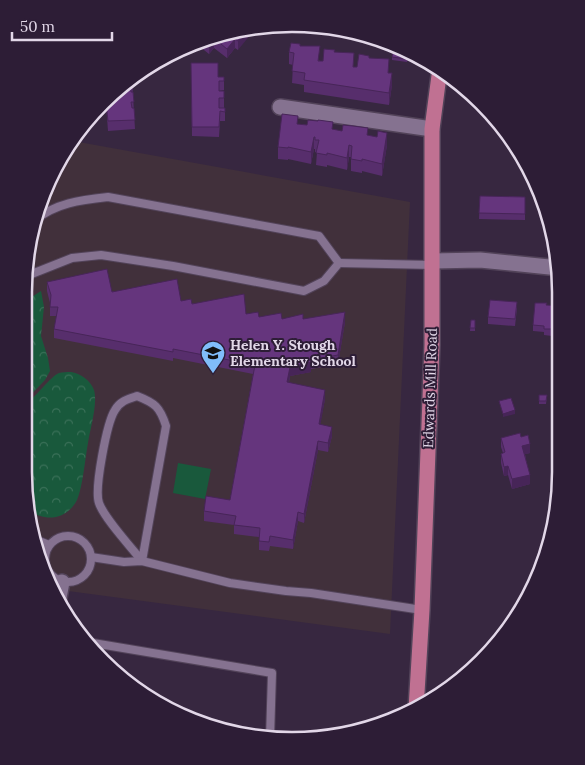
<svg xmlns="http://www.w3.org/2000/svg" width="585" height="765" font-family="Lora,serif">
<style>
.education{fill:#41303b}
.forest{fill:url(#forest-crowns)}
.garden{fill:#19593c}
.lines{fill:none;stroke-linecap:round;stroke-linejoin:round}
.lane-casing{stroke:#524359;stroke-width:10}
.street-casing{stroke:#524359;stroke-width:18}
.primary-casing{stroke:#524359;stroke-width:18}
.lane{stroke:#857290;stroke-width:8}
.street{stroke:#857290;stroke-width:15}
.primary{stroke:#c07192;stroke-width:15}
.wall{fill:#572e6c}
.shaded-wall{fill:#472558}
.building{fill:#65357d;stroke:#472558}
.labels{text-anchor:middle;stroke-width:4;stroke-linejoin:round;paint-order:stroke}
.poi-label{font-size:14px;font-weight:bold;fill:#e2d7e8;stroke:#2d1d36;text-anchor:start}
.street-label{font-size:14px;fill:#e2d7e8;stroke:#2d1d36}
.rim{fill:none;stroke:#e2d7e8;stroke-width:2.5}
</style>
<defs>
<pattern id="forest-crowns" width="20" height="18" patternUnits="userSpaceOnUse" patternTransform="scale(1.25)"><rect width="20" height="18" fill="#19593c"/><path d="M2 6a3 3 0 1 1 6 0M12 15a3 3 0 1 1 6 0" fill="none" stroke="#3a7058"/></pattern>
</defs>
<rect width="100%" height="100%" fill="#372740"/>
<path class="education" d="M 73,141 L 410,202 L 390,634 L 53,589 L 33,542 L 24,472 L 24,275 L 33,223 Z"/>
<g class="forest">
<path d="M 41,291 L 44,307 L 41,336 L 48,358 L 50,371 L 45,380 L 24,402 L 24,302 Z"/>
<path d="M 71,372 C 80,373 91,381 94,390 C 98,404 90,429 88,443 C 85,459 83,486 77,500 C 67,519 46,523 29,510 L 24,472 L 24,406 C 33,400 52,375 59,373 C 62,372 67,372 71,372 Z"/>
</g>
<path class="garden" d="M 178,463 L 211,469 L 205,499 L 173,493 Z"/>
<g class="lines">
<defs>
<g id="lane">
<path d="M 34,221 C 55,203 81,200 108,197 L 319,236 L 339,263"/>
<path d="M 339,263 L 433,265"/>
<path d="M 24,277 L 72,258 L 101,255 L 173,266 L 304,291 L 324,281 L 339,263"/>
<path d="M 137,396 C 155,403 160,407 166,426 L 142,561 C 131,547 104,518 99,503 C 94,489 107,422 115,410 C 120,401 128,399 137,396 Z"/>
<circle cx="68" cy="559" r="23"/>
<path d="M 32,538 L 49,545"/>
<path d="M 91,557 L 124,562 L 142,561 L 230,583 L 286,591 L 311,593 L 422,610"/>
<path d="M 87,642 L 272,673 L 270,738"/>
</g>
<g id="street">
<path d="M 280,107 L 432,129"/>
<path d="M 433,261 L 480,260 L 559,268"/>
<path d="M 58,603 L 62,582"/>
</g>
<path id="primary" d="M 416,709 L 422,610 L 432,345 L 432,129 L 440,68"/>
</defs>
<use href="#lane" class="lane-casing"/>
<use href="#street" class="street-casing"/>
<use href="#primary" class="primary-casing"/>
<use href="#lane" class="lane"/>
<use href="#street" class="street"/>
<use href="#primary" class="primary"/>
</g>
<g class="wall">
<path d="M 240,29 L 238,50 L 235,48 L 227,58 L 214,48 L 209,54 L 199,46 Z"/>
<path d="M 300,46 L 320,61 L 323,61 L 334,52 L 354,67 L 357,67 L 369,58 L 389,73 L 392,85 L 389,105 L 304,92 L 304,85 L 292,83 L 293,65 L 289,64 L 289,52 Z"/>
<path d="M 408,55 L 407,62 L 392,60 L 392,57 Z"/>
<path d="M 191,63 L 218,77 L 224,77 L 224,90 L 219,91 L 224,91 L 224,108 L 225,108 L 225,121 L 220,121 L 219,137 L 192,136 Z"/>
<path d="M 132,79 L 135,129 L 108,131 L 106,104 Z"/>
<path d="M 308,120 L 333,130 L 368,135 L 387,145 L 382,176 L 362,171 L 362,173 L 351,171 L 351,157 L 349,157 L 347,170 L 327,165 L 327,167 L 316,165 L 317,152 L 315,152 L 315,149 L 314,149 L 311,164 L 288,159 L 288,160 L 278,159 L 278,147 L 298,124 L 307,125 Z"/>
<path d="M 532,176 L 539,190 L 532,190 Z"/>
<path d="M 480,196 L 525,197 L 525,220 L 479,219 Z"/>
<path d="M 47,282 L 181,301 L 259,317 L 282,319 L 303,319 L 345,322 L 338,364 L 311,369 L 311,372 L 290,376 L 289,383 L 325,399 L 320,424 L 332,436 L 328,452 L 318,450 L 304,523 L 298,521 L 293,549 L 270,546 L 269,551 L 259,550 L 259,537 L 234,534 L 234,525 L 204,521 L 204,511 L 230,500 L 253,374 L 173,358 L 173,361 L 54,338 L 54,329 L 57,316 L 50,316 L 50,303 L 47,291 Z"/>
<path d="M 546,305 L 559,306 L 559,343 L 552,343 L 552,336 L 544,335 L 544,332 L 533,331 L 533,325 Z"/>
<path d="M 517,308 L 515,326 L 488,324 L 488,317 Z"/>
<path d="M 471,320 L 475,320 L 475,331 L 470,331 Z"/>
<path d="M 539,395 L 547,395 L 546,404 L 539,404 Z"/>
<path d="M 521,437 L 530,453 L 525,454 L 530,484 L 512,489 L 508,475 L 504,476 L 501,463 L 501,454 L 503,453 L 501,447 L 501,438 Z"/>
</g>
<g class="shaded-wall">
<path d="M 247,29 L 255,29 L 238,50 L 238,41 Z"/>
<path d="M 214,39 L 214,48 L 209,54 L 209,45 Z"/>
<path d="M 235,39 L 235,48 L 227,58 L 227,49 Z"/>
<path d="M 392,73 L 392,85 L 389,105 L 389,93 Z"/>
<path d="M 387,133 L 387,145 L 382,176 L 382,164 Z"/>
<path d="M 314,137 L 314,149 L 311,164 L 311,152 Z"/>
<path d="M 349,145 L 349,157 L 347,170 L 347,158 Z"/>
<path d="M 345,312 L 345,322 L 338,364 L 338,355 Z"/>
<path d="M 311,362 L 311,372 L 290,376 L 287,391 L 287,382 L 290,367 Z"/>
<path d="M 325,390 L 325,399 L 319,433 L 319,424 Z"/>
<path d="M 515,410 L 515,414 L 503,417 L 503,414 Z"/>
<path d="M 332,427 L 332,436 L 328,452 L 328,443 Z"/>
<path d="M 318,441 L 318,450 L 304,523 L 304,514 Z"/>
<path d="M 530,444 L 530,453 L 522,455 L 522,446 Z"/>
<path d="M 508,466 L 508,475 L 504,476 L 504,467 Z"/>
<path d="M 530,475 L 530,484 L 512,489 L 512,479 Z"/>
<path d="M 298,512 L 298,521 L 293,549 L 293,540 Z"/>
</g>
<g class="building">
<path d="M 240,29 L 247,29 L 238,41 L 235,39 L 227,49 L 215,39 Z"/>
<path d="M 213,40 L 209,45 L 206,43 Z"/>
<path d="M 291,43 L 300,44 L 300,46 L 320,46 L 318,61 L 323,61 L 324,49 L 335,50 L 334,52 L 354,53 L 353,67 L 357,67 L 359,54 L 369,56 L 369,58 L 389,59 L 388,73 L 392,73 L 389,93 L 304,80 L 305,73 L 292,71 L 294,53 L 289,52 Z"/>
<path d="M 393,51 L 399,51 L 407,55 L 407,59 L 392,57 Z"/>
<path d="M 191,63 L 218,63 L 218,77 L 224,77 L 224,81 L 219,81 L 219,91 L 224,91 L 224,98 L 219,98 L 219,108 L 225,108 L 225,112 L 220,111 L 219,127 L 192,127 Z"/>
<path d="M 132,79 L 133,84 L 130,84 L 131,92 L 133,92 L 134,102 L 131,102 L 132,108 L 134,108 L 135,120 L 108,121 L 106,103 Z"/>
<path d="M 282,114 L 298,116 L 297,124 L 307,125 L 308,120 L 318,121 L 318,120 L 333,122 L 332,129 L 342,131 L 343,125 L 353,126 L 368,128 L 367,135 L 377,137 L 378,131 L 387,133 L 382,164 L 362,159 L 362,161 L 351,159 L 352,146 L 349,145 L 347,158 L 327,153 L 327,155 L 316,153 L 319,140 L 315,140 L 315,137 L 314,137 L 311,152 L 288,147 L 288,148 L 278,147 Z"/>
<path d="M 532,176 L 536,183 L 532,183 Z"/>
<path d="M 480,196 L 525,197 L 525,214 L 479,213 Z"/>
<path d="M 107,269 L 112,292 L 177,279 L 181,301 L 191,299 L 192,304 L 244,294 L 246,314 L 258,312 L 259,317 L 281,313 L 282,319 L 303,314 L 303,319 L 345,312 L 338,355 L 310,360 L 311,362 L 290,367 L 287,382 L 325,390 L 319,424 L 332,427 L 328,443 L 318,441 L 304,514 L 298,512 L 293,540 L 270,536 L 269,542 L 259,541 L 260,528 L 234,525 L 236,516 L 204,511 L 206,496 L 230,500 L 255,365 L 173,349 L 173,352 L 54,329 L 58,307 L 50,307 L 51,295 L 47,282 Z"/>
<path d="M 490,300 L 517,302 L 515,319 L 488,317 Z"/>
<path d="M 535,303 L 547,303 L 546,305 L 559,306 L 559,337 L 552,336 L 552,329 L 544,329 L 544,326 L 533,325 Z"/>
<path d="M 471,320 L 475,320 L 475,328 L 470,328 Z"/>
<path d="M 539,395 L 547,395 L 546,401 L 539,401 Z"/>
<path d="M 511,398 L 515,410 L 503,414 L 499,401 Z"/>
<path d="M 520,433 L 521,437 L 528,435 L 530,444 L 522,446 L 530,475 L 512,479 L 508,466 L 504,467 L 501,454 L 505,452 L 501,438 Z"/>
</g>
<defs>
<symbol id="school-pin" viewBox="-11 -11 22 30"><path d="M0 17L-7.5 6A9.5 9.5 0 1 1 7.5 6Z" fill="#80bdfa" stroke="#2d1d36"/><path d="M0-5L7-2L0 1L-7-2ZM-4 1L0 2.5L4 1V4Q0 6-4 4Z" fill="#111"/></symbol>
</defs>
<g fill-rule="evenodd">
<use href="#school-pin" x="199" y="339" width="28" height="38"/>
</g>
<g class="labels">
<g class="poi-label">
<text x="230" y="350">Helen Y. Stough<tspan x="230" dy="16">Elementary School</tspan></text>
</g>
<g class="street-label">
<text transform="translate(430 388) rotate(-88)" y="5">Edwards Mill Road</text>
</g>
</g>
<path d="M0 0H585V765H0ZM292 32H292A260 260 0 0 1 552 292V472A260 260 0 0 1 292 732H292A260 260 0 0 1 32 472V292A260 260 0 0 1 292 32Z" fill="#2d1d36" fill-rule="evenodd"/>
<path class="rim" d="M292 32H292A260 260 0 0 1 552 292V472A260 260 0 0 1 292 732H292A260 260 0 0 1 32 472V292A260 260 0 0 1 292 32Z"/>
<path d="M12 32v8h100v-8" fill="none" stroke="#e2d7e8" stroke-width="2.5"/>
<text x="20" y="32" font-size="15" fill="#e2d7e8" stroke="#2d1d36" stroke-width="4" paint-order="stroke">50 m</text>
</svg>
